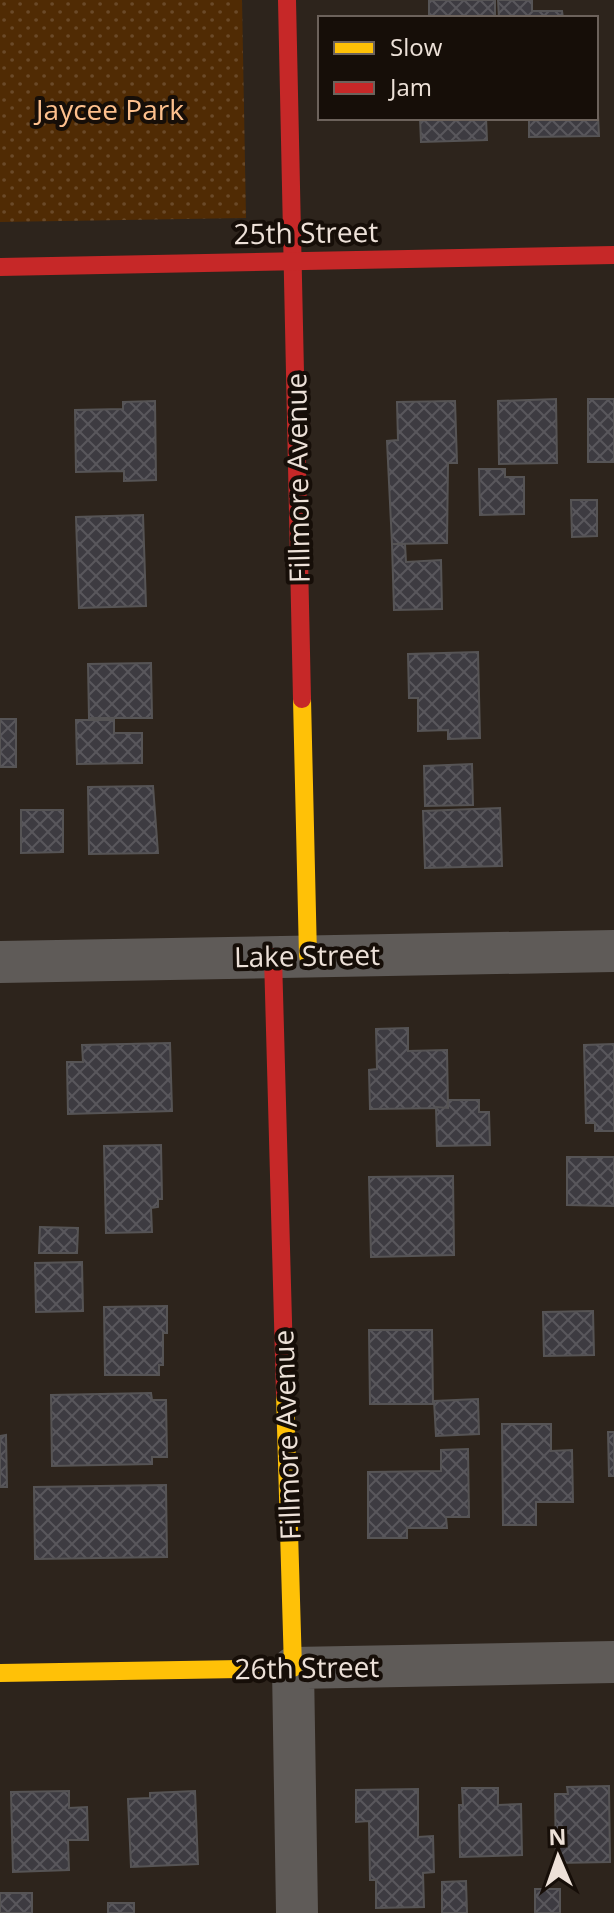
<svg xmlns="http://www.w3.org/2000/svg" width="614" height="1913" font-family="'Open Sans',sans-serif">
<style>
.park{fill:url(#park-dots)}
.building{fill:url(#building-cross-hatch);stroke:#565455;stroke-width:2}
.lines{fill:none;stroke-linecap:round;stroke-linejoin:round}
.street{stroke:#5f5b58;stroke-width:42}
.slow{stroke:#ffc107;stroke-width:18}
.jam{stroke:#c62828;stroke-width:18}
.labels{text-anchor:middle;stroke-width:8;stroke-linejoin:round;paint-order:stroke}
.park-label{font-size:28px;fill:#fec08d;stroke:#160e08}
.street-label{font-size:28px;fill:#ede1d8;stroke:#160e08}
</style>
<defs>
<pattern id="park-dots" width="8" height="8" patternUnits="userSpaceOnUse" patternTransform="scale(2)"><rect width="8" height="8" fill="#502b04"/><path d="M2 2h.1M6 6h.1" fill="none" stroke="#6a4928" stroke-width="1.8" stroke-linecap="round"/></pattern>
<pattern id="building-cross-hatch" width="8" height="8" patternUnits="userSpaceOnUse" patternTransform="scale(2)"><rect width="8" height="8" fill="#3d3b41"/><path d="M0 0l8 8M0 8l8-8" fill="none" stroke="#59575c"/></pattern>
</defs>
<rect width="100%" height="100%" fill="#2d241c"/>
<path class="park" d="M 0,0 L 242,0 L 246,218 L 0,222 Z"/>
<g class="building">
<rect x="429" y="0" width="66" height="18"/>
<path d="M 498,0 L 532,0 L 532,11 L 562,11 L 563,18 L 499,18 Z"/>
<path d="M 596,73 L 599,136 L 529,137 L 529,118 L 596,118 Z"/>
<path d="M 420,118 L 486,118 L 487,140 L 421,142 Z"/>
<path d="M 556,399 L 557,463 L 499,464 L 498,401 Z"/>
<rect x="588" y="399" width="26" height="63"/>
<path d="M 155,401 L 156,480 L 124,481 L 124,471 L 76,472 L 75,410 L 123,409 L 123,402 Z"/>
<path d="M 455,401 L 457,463 L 448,463 L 447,543 L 392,544 L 387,441 L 398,440 L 397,402 Z"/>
<path d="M 479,469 L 505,469 L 505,477 L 524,477 L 524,514 L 480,515 Z"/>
<path d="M 571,500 L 597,500 L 597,536 L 572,537 Z"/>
<path d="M 143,515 L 146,606 L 79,608 L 76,517 Z"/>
<path d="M 392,544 L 405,544 L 406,562 L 441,560 L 442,609 L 394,610 Z"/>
<path d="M 478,652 L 480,738 L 448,739 L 448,730 L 418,731 L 418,698 L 409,698 L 408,654 Z"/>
<path d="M 151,663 L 152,718 L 89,718 L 88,664 Z"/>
<rect x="0" y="719" width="16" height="48"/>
<path d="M 76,720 L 114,720 L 114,733 L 142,733 L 142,763 L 77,764 Z"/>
<path d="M 472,764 L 473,805 L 425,806 L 424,766 Z"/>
<path d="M 153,786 L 158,853 L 89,854 L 88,787 Z"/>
<path d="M 500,808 L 502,866 L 425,868 L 423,811 Z"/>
<path d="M 21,810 L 63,810 L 63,852 L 21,853 Z"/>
<path d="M 408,1028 L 408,1051 L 447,1050 L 448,1108 L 370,1109 L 369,1070 L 377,1069 L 376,1029 Z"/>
<path d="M 170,1043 L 172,1111 L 68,1114 L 67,1062 L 83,1062 L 82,1045 Z"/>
<path d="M 614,1044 L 614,1131 L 595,1131 L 595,1123 L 586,1123 L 584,1045 Z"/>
<path d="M 448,1100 L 479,1100 L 479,1112 L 489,1112 L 490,1145 L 437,1146 L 436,1107 L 448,1108 Z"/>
<path d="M 161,1145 L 162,1199 L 158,1199 L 158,1207 L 151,1208 L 152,1232 L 106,1233 L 104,1146 Z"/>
<path d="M 567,1157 L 614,1157 L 614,1206 L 567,1205 Z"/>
<path d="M 453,1176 L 454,1255 L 371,1257 L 369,1177 Z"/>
<path d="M 40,1227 L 78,1228 L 77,1253 L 39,1253 Z"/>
<path d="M 82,1262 L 83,1311 L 36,1312 L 35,1263 Z"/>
<path d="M 167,1306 L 167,1333 L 163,1333 L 163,1365 L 159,1365 L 159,1375 L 105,1375 L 104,1307 Z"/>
<path d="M 593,1311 L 594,1355 L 544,1356 L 543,1312 Z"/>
<path d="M 369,1330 L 432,1330 L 433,1404 L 370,1404 Z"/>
<path d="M 151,1393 L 152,1400 L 166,1400 L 167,1457 L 152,1457 L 152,1464 L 52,1466 L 51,1395 Z"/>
<path d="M 478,1399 L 479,1434 L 436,1436 L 434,1401 Z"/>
<path d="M 502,1424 L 551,1424 L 551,1451 L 572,1450 L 573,1502 L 536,1502 L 536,1525 L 503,1525 Z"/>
<path d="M 608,1432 L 614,1432 L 614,1476 L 609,1476 Z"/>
<path d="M 6,1435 L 7,1487 L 0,1487 L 0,1436 Z"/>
<path d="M 468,1449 L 469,1517 L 446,1517 L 447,1528 L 407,1528 L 407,1538 L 368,1538 L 368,1472 L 441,1471 L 441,1450 Z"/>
<path d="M 166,1485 L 167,1557 L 35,1559 L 34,1487 Z"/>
<path d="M 609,1786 L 610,1862 L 556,1863 L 555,1794 L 568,1794 L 567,1787 Z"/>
<path d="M 462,1788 L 498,1788 L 498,1805 L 521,1804 L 522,1855 L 460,1857 L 459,1805 L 463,1805 Z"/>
<path d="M 418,1789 L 418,1837 L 433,1836 L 434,1872 L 423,1873 L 424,1907 L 376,1908 L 376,1880 L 370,1880 L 369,1821 L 356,1822 L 356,1790 Z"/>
<path d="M 69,1791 L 69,1808 L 87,1807 L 88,1840 L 68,1840 L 69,1870 L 13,1872 L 11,1792 Z"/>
<path d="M 195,1791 L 198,1864 L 131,1867 L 128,1799 L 150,1798 L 150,1793 Z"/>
<path d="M 466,1881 L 467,1913 L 442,1913 L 442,1882 Z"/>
<rect x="535" y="1889" width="25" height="24"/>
<rect x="0" y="1893" width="32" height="20"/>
<rect x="108" y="1903" width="26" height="10"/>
</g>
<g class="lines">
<g class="street">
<path d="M 0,962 L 614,951"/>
<path d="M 297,1913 L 293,1668 L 614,1662"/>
</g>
<g class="slow">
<path d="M 302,699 L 308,956"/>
<path d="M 0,1673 L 293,1668 L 285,1394"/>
</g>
<g class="jam">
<path d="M 287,0 L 302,699"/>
<path d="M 0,267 L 614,255"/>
<path d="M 273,957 L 285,1394"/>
</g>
</g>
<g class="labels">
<g class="park-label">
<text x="110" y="120">Jaycee Park</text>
</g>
<g class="street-label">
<text transform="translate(306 233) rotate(-1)" y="10">25th Street</text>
<text transform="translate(298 478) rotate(-91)" y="10">Fillmore Avenue</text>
<text transform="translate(307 956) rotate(-1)" y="10">Lake Street</text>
<text transform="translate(287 1435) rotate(-92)" y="10">Fillmore Avenue</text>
<text transform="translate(307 1668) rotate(-1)" y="10">26th Street</text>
</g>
</g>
<rect x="318" y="16" width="280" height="104" fill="#160e08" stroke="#6c625b" stroke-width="2"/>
<rect x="334" y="42" width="40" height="12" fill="#ffc107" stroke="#6c625b" stroke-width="2"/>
<text x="390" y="56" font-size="24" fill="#ede1d8">Slow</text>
<rect x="334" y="82" width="40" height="12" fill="#c62828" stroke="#6c625b" stroke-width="2"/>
<text x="390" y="96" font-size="24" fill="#ede1d8">Jam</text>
<g transform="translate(558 1857) rotate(358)" stroke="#160e08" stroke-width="6" paint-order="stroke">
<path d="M0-6L14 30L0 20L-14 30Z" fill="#ede1d8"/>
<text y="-12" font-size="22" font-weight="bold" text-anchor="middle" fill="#ede1d8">N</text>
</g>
</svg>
